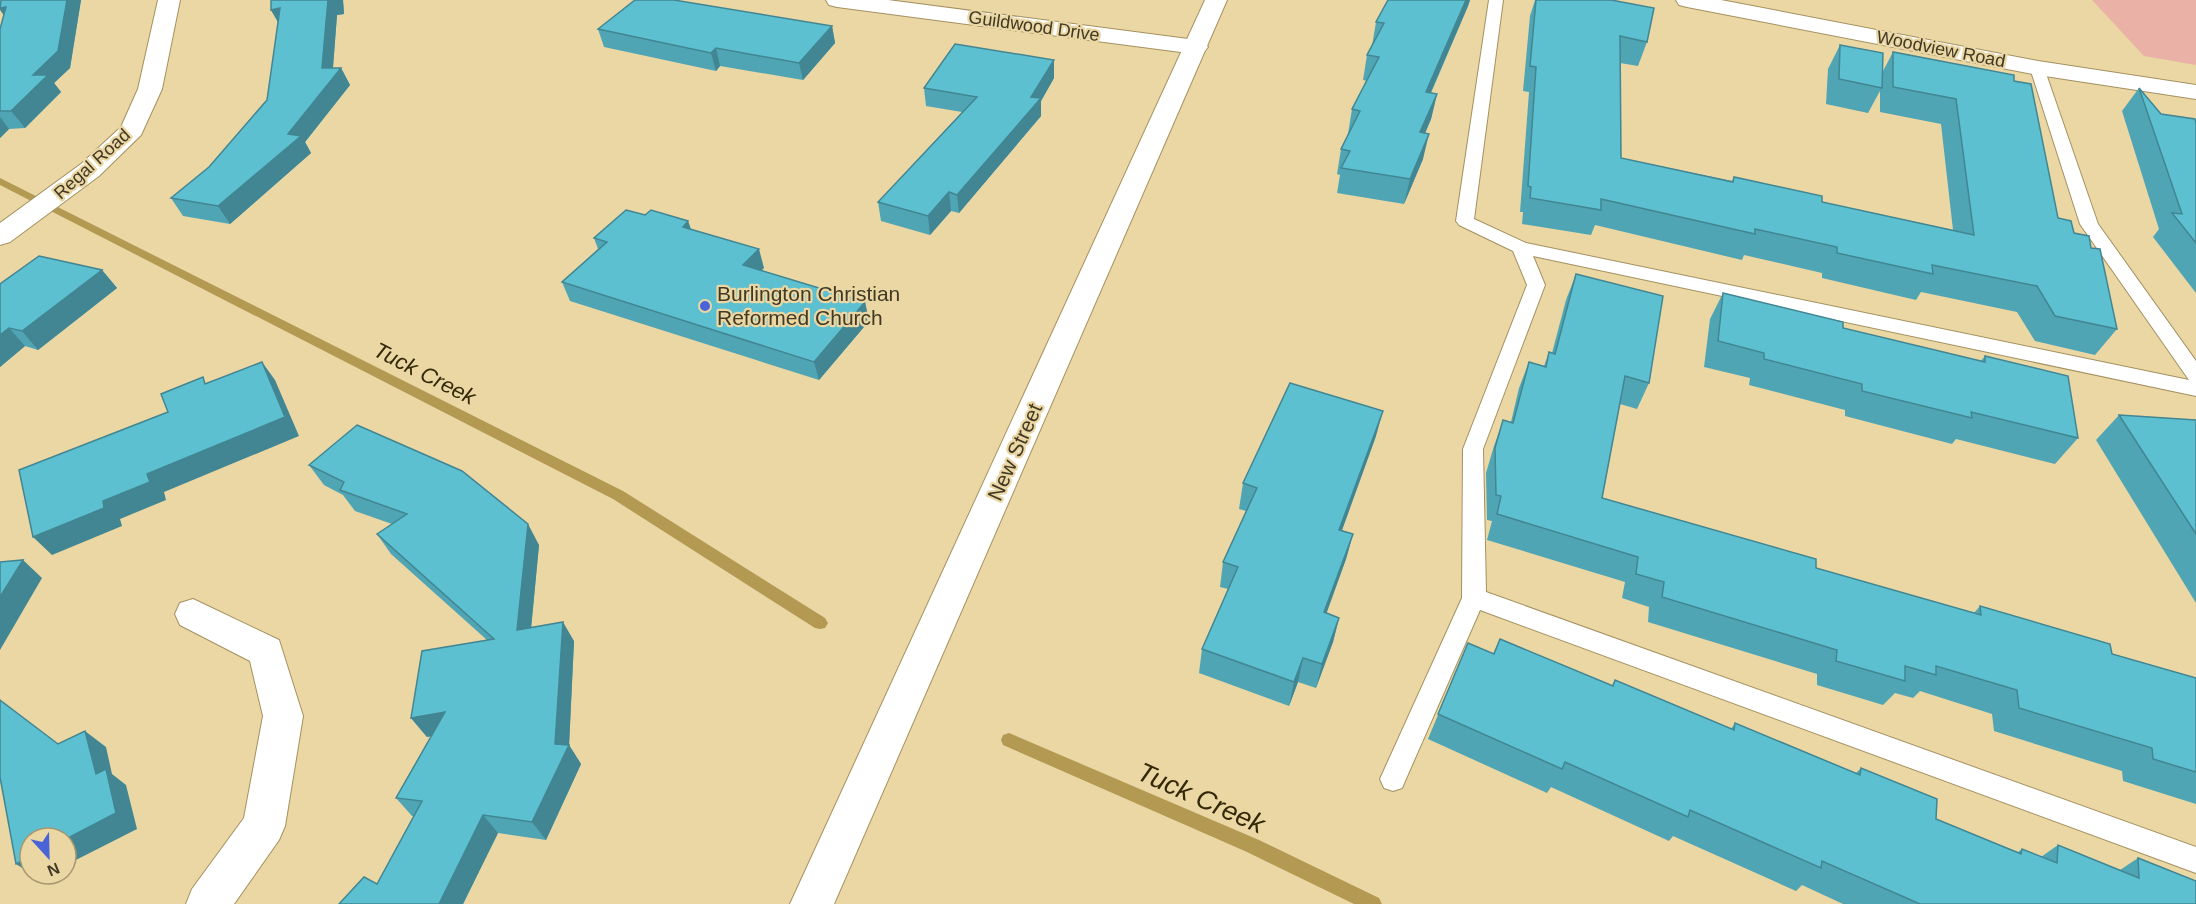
<svg xmlns="http://www.w3.org/2000/svg" width="2196" height="904" font-family="Arial,sans-serif">
<style>
.green{fill:#eab1a7}
.lines{fill:none;stroke-linecap:round;stroke-linejoin:round}
.stream{fill:#b39952;fill-rule:evenodd}
.lane-casing{stroke:#a49160;stroke-width:2}
.street-casing{stroke:#a49160;stroke-width:2}
.secondary-casing{stroke:#a49160;stroke-width:2}
.lane{fill:#fff;fill-rule:evenodd}
.street{fill:#fff;fill-rule:evenodd}
.secondary{fill:#fff;fill-rule:evenodd}
.wall{fill:#50a5b4}
.shaded-wall{fill:#418692}
.building{fill:#5dc0d1;stroke:#418692;stroke-width:1.5}
.poi-dot{fill:#4964d8;stroke:#ebd7a4;stroke-width:2}
.labels{text-anchor:middle;stroke-width:4.5;stroke-linejoin:round;paint-order:stroke}
.far-street-label{font-size:18px;fill:#413924;stroke:#ebd7a4}
.poi-label{font-size:21px;fill:#413924;stroke:#ebd7a4;text-anchor:start}
.street-label{font-size:21px;fill:#413924;stroke:#ebd7a4}
.water-label{font-size:22px;font-style:italic;fill:#332807;stroke:#ebd7a4}
.near-water-label{font-size:27px;font-style:italic;fill:#332807;stroke:#ebd7a4}
</style>
<rect width="100%" height="100%" fill="#ebd7a4"/>
<path class="green" d="M 2092,0 L 2196,0 L 2196,65 L 2144,56 Z"/>
<g class="lines">
<g class="stream">
<path d="M 0,178 L 623,491 L 825,618 L 828,623 L 825,628 L 820,629 L 815,628 L 613,499 L 0,185 Z"/>
<path d="M 1009,733 L 1259,840 L 1379,898 L 1382,904 L 1354,904 L 1247,852 L 1003,745 L 1001,740 L 1003,735 Z"/>
</g>
<defs>
<path id="lane" d="M 1489,0 L 1503,0 L 1474,219 L 1526,243 L 2189,380 L 2080,224 L 2030,68 L 2038,63 L 2043,65 L 2098,224 L 2196,361 L 2196,396 L 1533,256 L 1545,285 L 1483,449 L 1486,592 L 2196,847 L 2196,873 L 1480,610 L 1402,788 L 1393,791 L 1384,788 L 1380,779 L 1462,598 L 1463,449 L 1527,285 L 1513,251 L 1459,225 L 1456,221 Z"/>
<g id="street">
<path d="M 158,0 L 180,0 L 162,89 L 141,135 L 99,176 L 10,242 L 0,245 L 0,223 L 81,164 L 121,127 L 138,89 Z"/>
<path d="M 826,0 L 888,0 L 1196,40 L 1204,42 L 1208,47 L 1204,52 L 1196,54 L 837,7 L 829,5 Z"/>
<path d="M 1676,0 L 1721,0 L 2038,61 L 2196,85 L 2196,99 L 2038,75 L 1687,7 L 1679,5 Z"/>
<path d="M 193,599 L 279,640 L 303,716 L 285,826 L 279,840 L 234,904 L 186,904 L 192,889 L 244,818 L 263,716 L 250,661 L 180,625 L 175,614 L 180,603 Z"/>
</g>
<path id="secondary" d="M 1205,0 L 1227,0 L 834,904 L 790,904 Z"/>
</defs>
<use href="#lane" class="lane-casing"/>
<use href="#street" class="street-casing"/>
<use href="#secondary" class="secondary-casing"/>
<use href="#lane" class="lane"/>
<use href="#street" class="street"/>
<use href="#secondary" class="secondary"/>
</g>
<g class="wall">
<path d="M 1,0 L 81,0 L 70,68 L 54,83 L 61,92 L 25,128 L 9,129 L 0,138 L 0,29 L 4,15 Z"/>
<path d="M 271,0 L 343,0 L 344,14 L 337,15 L 333,68 L 341,68 L 350,85 L 305,142 L 311,153 L 230,224 L 183,216 L 171,198 L 209,167 L 267,100 L 278,22 L 271,10 Z"/>
<path d="M 1388,0 L 1470,0 L 1468,6 L 1431,93 L 1437,94 L 1431,119 L 1425,133 L 1423,159 L 1404,204 L 1337,193 L 1340,175 L 1337,174 L 1341,149 L 1348,134 L 1352,109 L 1367,81 L 1363,80 L 1367,55 L 1372,46 L 1376,22 Z"/>
<path d="M 1535,0 L 1611,0 L 1647,42 L 1638,66 L 1620,63 L 1621,158 L 1732,181 L 1734,177 L 1822,202 L 1953,230 L 1941,124 L 1880,112 L 1880,91 L 1868,113 L 1826,104 L 1828,69 L 1840,45 L 1882,73 L 1893,52 L 2014,81 L 2058,218 L 2091,248 L 2117,329 L 2095,355 L 2035,341 L 2017,312 L 1921,292 L 1916,300 L 1822,278 L 1822,273 L 1744,255 L 1742,260 L 1595,225 L 1591,235 L 1522,224 L 1523,212 L 1520,212 L 1529,92 L 1523,91 L 1530,16 Z"/>
<path d="M 832,26 L 835,43 L 803,80 L 720,66 L 716,71 L 604,47 L 598,29 Z"/>
<path d="M 1054,78 L 1041,101 L 1041,116 L 959,213 L 951,211 L 930,235 L 881,221 L 878,202 L 962,112 L 926,106 L 924,88 Z"/>
<path d="M 2139,88 L 2161,114 L 2196,123 L 2196,293 L 2153,237 L 2159,229 L 2122,111 Z"/>
<path d="M 645,215 L 688,221 L 691,229 L 764,268 L 761,270 L 865,302 L 869,321 L 819,380 L 570,301 L 562,282 L 598,249 L 594,238 Z"/>
<path d="M 102,270 L 117,288 L 38,350 L 25,346 L 0,367 L 0,284 Z"/>
<path d="M 1576,274 L 1649,383 L 1637,409 L 1620,404 L 1602,498 L 1816,568 L 1974,613 L 1980,606 L 2112,654 L 2196,678 L 2196,804 L 2123,781 L 2122,771 L 1994,731 L 1992,714 L 1920,691 L 1913,698 L 1895,693 L 1883,705 L 1817,685 L 1817,674 L 1648,622 L 1649,607 L 1622,598 L 1625,582 L 1487,540 L 1492,521 L 1487,520 L 1486,473 L 1494,446 L 1503,420 L 1511,422 L 1519,388 L 1529,362 L 1544,366 L 1549,352 L 1552,353 L 1566,300 Z"/>
<path d="M 1723,293 L 1843,328 L 1981,361 L 1985,356 L 2078,438 L 2055,464 L 1956,439 L 1952,444 L 1845,416 L 1845,410 L 1749,385 L 1750,378 L 1704,367 L 1710,319 Z"/>
<path d="M 2119,415 L 2196,420 L 2196,603 L 2096,440 Z"/>
<path d="M 1376,436 L 1342,530 L 1353,534 L 1346,559 L 1326,613 L 1339,618 L 1333,642 L 1316,688 L 1298,682 L 1289,706 L 1199,673 L 1202,649 L 1228,589 L 1220,587 L 1223,562 L 1246,511 L 1239,509 L 1243,483 Z"/>
<path d="M 309,465 L 539,545 L 531,628 L 574,641 L 569,745 L 581,764 L 546,840 L 498,833 L 463,904 L 339,904 L 377,884 L 414,816 L 412,816 L 396,798 L 431,736 L 427,737 L 411,718 L 487,640 L 391,554 L 377,534 L 392,524 L 355,511 L 343,495 L 324,485 Z"/>
<path d="M 1500,639 L 1612,686 L 1615,680 L 1731,729 L 1735,723 L 1856,773 L 1861,768 L 1936,819 L 2018,852 L 2022,849 L 2041,857 L 2058,845 L 2120,870 L 2138,858 L 2196,904 L 1843,904 L 1802,885 L 1796,891 L 1673,836 L 1669,841 L 1551,787 L 1547,793 L 1428,739 L 1468,643 L 1493,654 Z"/>
</g>
<g class="shaded-wall">
<path d="M 67,0 L 81,0 L 70,68 L 54,83 L 61,92 L 25,128 L 11,111 L 33,75 Z"/>
<path d="M 328,0 L 343,0 L 344,14 L 337,15 L 332,79 L 341,68 L 350,85 L 305,142 L 311,153 L 230,224 L 218,206 L 288,134 L 322,68 Z"/>
<path d="M 1466,0 L 1470,0 L 1468,6 L 1420,117 L 1426,92 Z"/>
<path d="M 6,7 L 11,25 L 0,10 L 0,8 Z"/>
<path d="M 280,8 L 281,27 L 271,10 Z"/>
<path d="M 832,26 L 835,43 L 803,80 L 799,63 Z"/>
<path d="M 716,48 L 720,66 L 716,71 L 711,53 Z"/>
<path d="M 1054,60 L 1054,78 L 1041,101 L 1041,116 L 959,213 L 957,195 L 1031,97 Z"/>
<path d="M 1437,94 L 1431,119 L 1415,157 L 1420,132 Z"/>
<path d="M 0,117 L 9,129 L 0,138 Z"/>
<path d="M 1429,134 L 1423,159 L 1404,204 L 1410,179 Z"/>
<path d="M 949,192 L 951,211 L 930,235 L 928,216 Z"/>
<path d="M 688,221 L 694,239 L 683,227 Z"/>
<path d="M 759,249 L 764,268 L 748,283 L 743,265 Z"/>
<path d="M 102,270 L 117,288 L 38,350 L 22,331 Z"/>
<path d="M 865,302 L 869,321 L 819,380 L 814,362 Z"/>
<path d="M 9,328 L 25,346 L 0,367 L 0,335 Z"/>
<path d="M 262,362 L 275,380 L 299,436 L 164,492 L 166,500 L 120,519 L 122,526 L 52,555 L 33,537 L 147,474 Z"/>
<path d="M 1383,411 L 1376,436 L 1333,555 L 1339,530 Z"/>
<path d="M 528,524 L 539,545 L 529,650 L 517,630 Z"/>
<path d="M 1353,534 L 1346,559 L 1318,637 L 1324,612 Z"/>
<path d="M 23,560 L 42,578 L 0,650 L 0,597 Z"/>
<path d="M 1339,618 L 1333,642 L 1316,688 L 1322,664 Z"/>
<path d="M 563,622 L 574,641 L 569,747 L 569,745 L 581,764 L 546,840 L 532,822 L 555,744 Z"/>
<path d="M 1303,658 L 1298,682 L 1289,706 L 1294,682 Z"/>
<path d="M 445,712 L 459,730 L 427,737 L 411,718 Z"/>
<path d="M 85,731 L 106,747 L 112,774 L 126,785 L 137,829 L 66,865 L 66,839 L 96,774 Z"/>
<path d="M 483,815 L 498,833 L 463,904 L 439,904 Z"/>
<path d="M 30,857 L 30,873 L 16,864 Z"/>
<path d="M 31,874 L 49,874 L 39,879 Z"/>
</g>
<g class="building">
<path d="M 1,0 L 67,0 L 58,51 L 33,75 L 48,75 L 11,111 L 0,111 L 0,29 L 6,7 L 0,8 Z"/>
<path d="M 271,0 L 328,0 L 322,68 L 341,68 L 288,134 L 301,136 L 218,206 L 171,198 L 209,167 L 267,100 L 280,8 L 271,10 Z"/>
<path d="M 635,0 L 674,0 L 832,26 L 799,63 L 716,48 L 711,53 L 598,29 Z"/>
<path d="M 1388,0 L 1466,0 L 1426,92 L 1437,94 L 1420,132 L 1429,134 L 1410,179 L 1341,168 L 1350,151 L 1341,149 L 1360,111 L 1352,109 L 1379,57 L 1367,55 L 1384,23 L 1376,22 Z"/>
<path d="M 1536,0 L 1611,0 L 1654,8 L 1647,42 L 1620,36 L 1621,158 L 1733,182 L 1734,177 L 1822,196 L 1822,202 L 1974,235 L 1956,99 L 1893,87 L 1893,52 L 2014,75 L 2014,81 L 2031,84 L 2058,218 L 2071,221 L 2074,233 L 2089,236 L 2091,248 L 2100,249 L 2117,329 L 2055,316 L 2037,286 L 1932,265 L 1933,274 L 1837,253 L 1837,247 L 1755,229 L 1755,234 L 1601,199 L 1601,210 L 1530,198 L 1531,187 L 1528,186 L 1536,67 L 1530,66 Z"/>
<path d="M 955,44 L 1054,60 L 1031,97 L 1041,98 L 957,195 L 949,192 L 928,216 L 878,202 L 977,97 L 924,88 Z"/>
<path d="M 1840,45 L 1883,53 L 1882,88 L 1839,79 Z"/>
<path d="M 2139,88 L 2161,114 L 2195,119 L 2196,123 L 2196,243 L 2172,213 L 2182,214 Z"/>
<path d="M 626,210 L 645,215 L 651,210 L 688,221 L 683,227 L 759,249 L 743,265 L 865,302 L 814,362 L 562,282 L 607,242 L 594,238 Z"/>
<path d="M 39,256 L 102,270 L 22,331 L 9,328 L 0,335 L 0,284 Z"/>
<path d="M 1576,274 L 1663,296 L 1649,383 L 1625,376 L 1602,498 L 1816,559 L 1816,568 L 1981,615 L 1980,606 L 2110,644 L 2112,654 L 2196,678 L 2196,772 L 2153,759 L 2152,748 L 2019,708 L 2017,690 L 1936,666 L 1936,675 L 1905,666 L 1905,681 L 1836,661 L 1837,650 L 1662,597 L 1664,582 L 1636,574 L 1638,557 L 1497,514 L 1501,496 L 1496,495 L 1495,448 L 1503,420 L 1513,423 L 1529,362 L 1546,367 L 1549,352 L 1555,354 Z"/>
<path d="M 1723,293 L 1843,322 L 1843,328 L 1985,362 L 1985,356 L 2068,376 L 2078,438 L 1971,412 L 1972,418 L 1862,391 L 1862,384 L 1764,359 L 1764,353 L 1718,341 Z"/>
<path d="M 262,362 L 285,417 L 147,474 L 150,482 L 103,501 L 104,508 L 33,537 L 19,470 L 168,412 L 161,394 L 203,377 L 205,384 Z"/>
<path d="M 1290,383 L 1383,411 L 1339,530 L 1353,534 L 1324,612 L 1339,618 L 1322,664 L 1303,658 L 1294,682 L 1202,649 L 1238,567 L 1223,562 L 1257,488 L 1243,483 Z"/>
<path d="M 2119,415 L 2196,420 L 2196,534 Z"/>
<path d="M 357,425 L 462,471 L 528,524 L 517,630 L 563,622 L 555,744 L 569,745 L 532,822 L 483,815 L 439,904 L 339,904 L 364,877 L 377,884 L 422,801 L 396,798 L 445,712 L 411,718 L 422,651 L 494,639 L 377,534 L 407,514 L 340,490 L 344,482 L 309,465 Z"/>
<path d="M 23,560 L 0,597 L 0,562 Z"/>
<path d="M 1500,639 L 1613,686 L 1615,680 L 1734,730 L 1735,723 L 1860,775 L 1861,768 L 1937,799 L 1936,819 L 2021,854 L 2022,849 L 2057,863 L 2058,845 L 2139,878 L 2138,858 L 2196,881 L 2196,904 L 1920,904 L 1822,861 L 1821,868 L 1690,810 L 1688,817 L 1565,762 L 1562,769 L 1438,714 L 1468,643 L 1494,654 Z"/>
<path d="M 0,700 L 58,744 L 85,731 L 96,774 L 106,769 L 116,813 L 66,839 L 30,838 L 30,857 L 16,864 L 0,777 Z"/>
</g>
<circle class="poi-dot" cx="705" cy="306" r="6"/>
<g class="labels">
<g class="far-street-label">
<text transform="translate(1034 26) rotate(8)" y="6">Guildwood Drive</text>
<text transform="translate(1941 49) rotate(11)" y="6">Woodview Road</text>
<text transform="translate(92 164) rotate(-42)" y="6">Regal Road</text>
</g>
<g class="poi-label">
<text x="717" y="301">Burlington Christian<tspan x="717" dy="24">Reformed Church</tspan></text>
</g>
<g class="street-label">
<text transform="translate(1015 452) rotate(-66)" y="7">New Street</text>
</g>
<g class="water-label">
<text transform="translate(425 373) rotate(27)" y="8">Tuck Creek</text>
</g>
<g class="near-water-label">
<text transform="translate(1201 798) rotate(24)" y="9">Tuck Creek</text>
</g>
</g>
<g transform="translate(48 856) rotate(158)"><circle r="28" fill="#ebd7a4" stroke="#a79871" stroke-width="1.5"/>
<path d="M0-4.5L10 22L0 15L-10 22Z" fill="#4964d8"/>
<text y="-9" font-size="16" font-weight="bold" text-anchor="middle" fill="#413924">N</text>
</g>
</svg>
